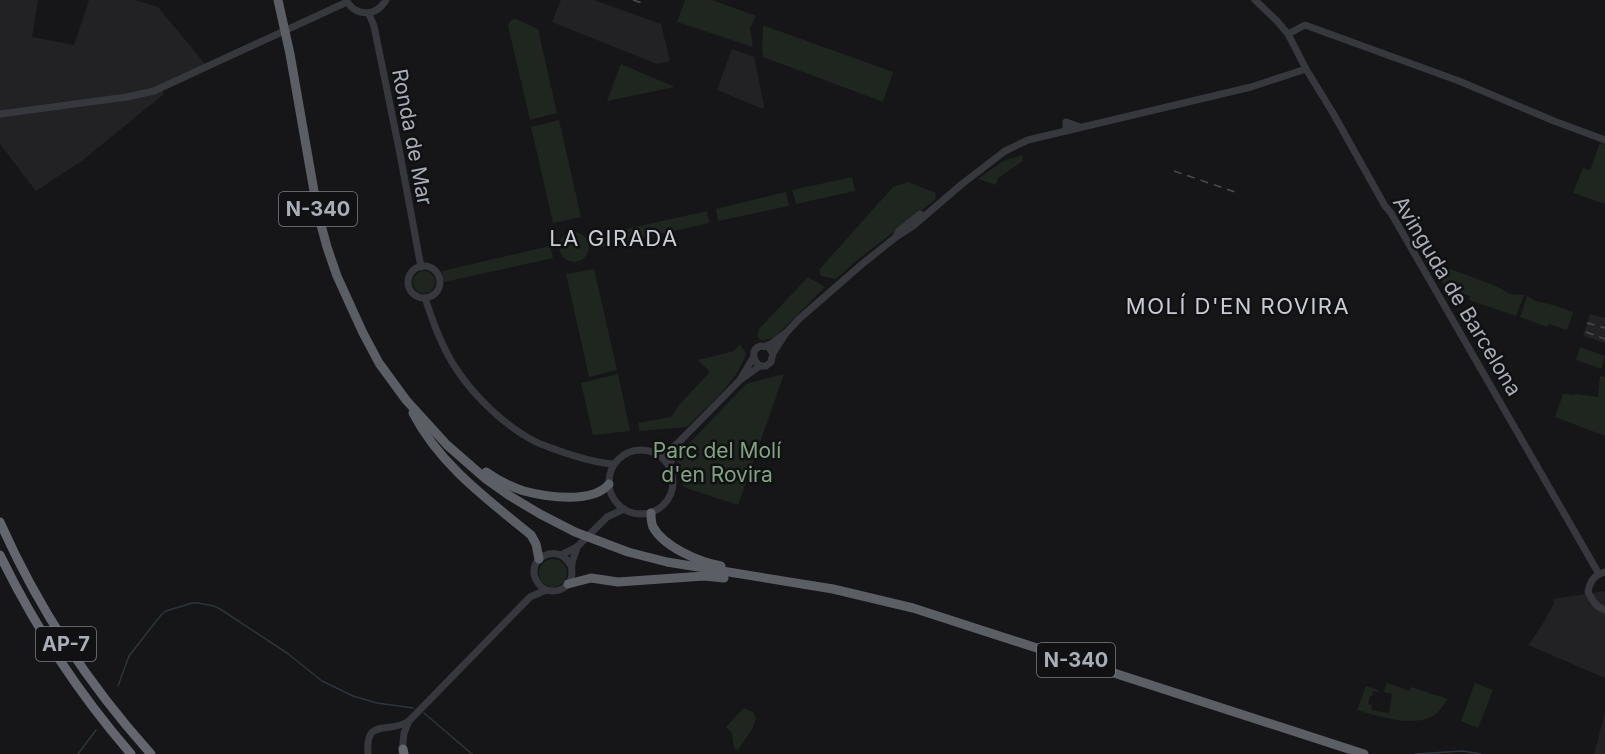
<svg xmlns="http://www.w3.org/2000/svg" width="1605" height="754" font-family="Inter,sans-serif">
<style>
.built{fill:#222225}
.green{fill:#1e261f}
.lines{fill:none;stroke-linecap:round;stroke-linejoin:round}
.stream{stroke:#2c353c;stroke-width:1.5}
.tertiary{stroke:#37383d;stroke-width:7}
.trunk{stroke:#5b5e65;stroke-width:9}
.motorway{stroke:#63666e;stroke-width:9}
.rail{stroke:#4a4c52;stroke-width:1.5;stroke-dasharray:8 6;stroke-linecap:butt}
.labels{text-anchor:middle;stroke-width:5;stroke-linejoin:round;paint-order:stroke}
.shield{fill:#111113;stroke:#7b7e86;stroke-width:1.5}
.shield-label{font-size:20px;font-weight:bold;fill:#a8adb8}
.street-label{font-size:21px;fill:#a8adb8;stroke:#111113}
.park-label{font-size:21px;fill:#7fa381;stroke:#111113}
.neighbourhood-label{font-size:22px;letter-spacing:1.5px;fill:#c9ccd4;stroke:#111113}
</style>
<rect width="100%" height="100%" fill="#161618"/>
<g class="built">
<path d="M 0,0 L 38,0 L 32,37 L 74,45 L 89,0 L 135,0 L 158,7 L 205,64 L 163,85 L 163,95 L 144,110 L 83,160 L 36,191 L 0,144 Z"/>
<path d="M 561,0 L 594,0 L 661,24 L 670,61 L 657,64 L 552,22 Z"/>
<path d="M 732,49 L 754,57 L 764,106 L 763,109 L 717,90 Z"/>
<path d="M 1590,314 L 1605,318 L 1605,343 L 1583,336 Z"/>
<path d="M 1605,591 L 1605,678 L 1528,645 L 1539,630 L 1554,604 L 1553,599 Z"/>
<path d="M 1605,712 L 1605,754 L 1594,754 Z"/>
</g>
<g class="green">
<path d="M 685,0 L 712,0 L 756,16 L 750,28 L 753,47 L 677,22 Z"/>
<path d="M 516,19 L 538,29 L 557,113 L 530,120 L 508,26 L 511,20 Z"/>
<path d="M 765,26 L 893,72 L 883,102 L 763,57 L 762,47 L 763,27 Z"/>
<path d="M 621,64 L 675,87 L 607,101 Z"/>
<path d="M 559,120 L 581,217 L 553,223 L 531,127 Z"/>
<path d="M 1600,143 L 1605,145 L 1605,204 L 1573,193 L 1583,168 L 1590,170 Z"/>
<path d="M 1022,155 L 1023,161 L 998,178 L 996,185 L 978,179 L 1003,161 Z"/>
<path d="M 852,177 L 855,191 L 796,204 L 792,190 Z"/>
<path d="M 908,182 L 936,193 L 935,200 L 856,261 L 836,279 L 821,276 L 819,270 L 893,187 Z"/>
<path d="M 786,192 L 789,206 L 718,221 L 716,209 Z"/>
<path d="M 707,211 L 709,223 L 598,248 L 595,236 Z"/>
<circle cx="574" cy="247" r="15"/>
<path d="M 550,246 L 553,258 L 444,282 L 442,271 Z"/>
<path d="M 1437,264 L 1496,286 L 1510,294 L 1524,295 L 1516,316 L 1469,300 L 1470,296 L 1446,288 L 1433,265 Z"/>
<path d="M 594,269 L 617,370 L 589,377 L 566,274 Z"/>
<circle cx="424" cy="282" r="11"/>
<path d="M 808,277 L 825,287 L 775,337 L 762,341 L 757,337 L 759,329 Z"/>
<path d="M 1527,296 L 1536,301 L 1553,305 L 1573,312 L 1567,330 L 1549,324 L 1547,327 L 1520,317 Z"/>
<path d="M 739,345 L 741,345 L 746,354 C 736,384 708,405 687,427 L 639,431 L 638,423 L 671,417 L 679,405 L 710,372 L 698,360 L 734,351 Z"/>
<path d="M 1580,347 L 1605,356 L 1601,369 L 1576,360 Z"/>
<path d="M 618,374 L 630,431 L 593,435 L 581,383 Z"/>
<path d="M 784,374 L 738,505 L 689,489 L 683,486 L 677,462 L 677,456 L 746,384 Z"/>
<path d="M 1600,376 L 1605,377 L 1605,436 L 1555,417 L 1563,394 L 1574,395 L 1575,394 L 1598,397 Z"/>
<circle cx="553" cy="573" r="14"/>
<path d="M 1387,683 L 1409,691 L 1411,687 L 1448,699 C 1444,704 1440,710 1436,714 C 1417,729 1377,716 1357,710 L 1366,686 L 1378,690 L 1378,692 L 1373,691 L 1372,696 L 1370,696 L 1368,704 L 1372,705 L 1371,710 L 1389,713 L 1392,694 L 1384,692 Z"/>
<path d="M 1475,683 L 1493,690 L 1478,728 L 1461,721 Z"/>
<path d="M 744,708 L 753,712 L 756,718 L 752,729 L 738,750 L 734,748 L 732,733 L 726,727 Z"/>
</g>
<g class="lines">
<g class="stream">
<path d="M 118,686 L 129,656 L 161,615 L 166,611 L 192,603 L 198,603 L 214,606 L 220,609 L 287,653 L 322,681 L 353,696 L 377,703 L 413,708"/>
<path d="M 424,713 L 472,754"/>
<path d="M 78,754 L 96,730"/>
<path d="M 1415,754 L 1463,751 L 1481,754"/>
</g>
<g class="tertiary">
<path d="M 346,0 C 356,17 376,17 386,0"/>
<path d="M 1255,0 L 1277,21 L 1288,34 L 1306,69 L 1333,113 L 1385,206 L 1391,213 L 1599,574"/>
<path d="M 369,14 L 374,26 L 400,154 L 421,267"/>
<path d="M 1288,34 L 1305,25 L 1459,81 L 1554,121 L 1605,140"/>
<path d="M 0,114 L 127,97 L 154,91 L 347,2"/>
<path d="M 1066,131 L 1066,122 L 1080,127"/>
<path d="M 897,234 L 899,231 L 920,214"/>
<circle cx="424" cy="282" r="16"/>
<path d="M 425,298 C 433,322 442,348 457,370 C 475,397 505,426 534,441 C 544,446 555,449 565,453 C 582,458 595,463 614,464"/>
<path d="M 773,353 L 786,333 L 799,319 L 861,265 L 896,237 L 913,226 L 962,184 L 1005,151 L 1028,140 L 1251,87 L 1306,69"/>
<path d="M 760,366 C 753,361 750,349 761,346 C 763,346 765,347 766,346 C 772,344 779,338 784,334"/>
<path d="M 741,378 L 753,358"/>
<circle cx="641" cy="482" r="32"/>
<path d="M 659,455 L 677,444 L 740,380 L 760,366 L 766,366 L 771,362 L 773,353 L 769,348 L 766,346"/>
<path d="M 669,467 L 677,444"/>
<path d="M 561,555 L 577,547 L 607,517 L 624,509"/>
<path d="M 571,566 C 557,539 522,561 538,583 C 541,588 547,591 553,591 C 563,591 571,584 572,574 C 572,571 571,568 572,565 C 572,559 576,553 577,547"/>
<path d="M 1605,572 C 1594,575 1590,581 1588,592 C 1592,600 1596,607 1605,610"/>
<path d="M 402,753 L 404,733 L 409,721"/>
<path d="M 368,754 C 365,716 389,735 409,721 L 530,597 L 546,590"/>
</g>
<g class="trunk">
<path d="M 278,0 L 290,54 L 318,214 L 327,247 L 337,276 L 363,333 L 379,363 L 406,400 L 447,445 L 486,479 L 510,496 L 540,514 L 575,532 L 628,552 L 667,562 L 833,589 L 913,608 L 1364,754"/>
<path d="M 413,413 C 439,464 487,499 531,535 L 536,544 L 539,559"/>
<path d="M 486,472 C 496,479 511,487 524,491 C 546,497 593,504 609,484"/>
<path d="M 651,513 C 651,518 651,522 653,527 C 664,547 699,562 721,566"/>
<path d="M 568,584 L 591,578 L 618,582 L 704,576 L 724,578"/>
</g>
<g class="motorway">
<path d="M 0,522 C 37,606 89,685 151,754"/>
<path d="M 0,555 C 35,627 79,694 131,754"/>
<path d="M 403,749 L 404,754"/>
</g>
<g class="rail">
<path d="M 633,0 L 642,3"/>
<path d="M 1174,171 L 1238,193"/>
<path d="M 1587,323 L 1605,328"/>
<path d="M 1586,332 L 1605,339"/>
</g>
</g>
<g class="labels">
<g class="shield">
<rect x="279" y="192" width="78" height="34" rx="4.5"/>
<rect x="36" y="627" width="60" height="34" rx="4.5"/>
<rect x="1037" y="643" width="78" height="34" rx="4.5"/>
</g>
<g class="shield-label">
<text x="318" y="216">N-340</text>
<text x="66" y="651">AP-7</text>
<text x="1076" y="667">N-340</text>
</g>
<g class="street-label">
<text transform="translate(412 137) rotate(79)" y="7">Ronda de Mar</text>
<text transform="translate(1457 296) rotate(59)" y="7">Avinguda de Barcelona</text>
</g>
<g class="park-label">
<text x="717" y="458">Parc del Molí<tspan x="717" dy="24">d'en Rovira</tspan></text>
</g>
<g class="neighbourhood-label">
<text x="614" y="246">LA GIRADA</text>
<text x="1238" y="314">MOLÍ D'EN ROVIRA</text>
</g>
</g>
</svg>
